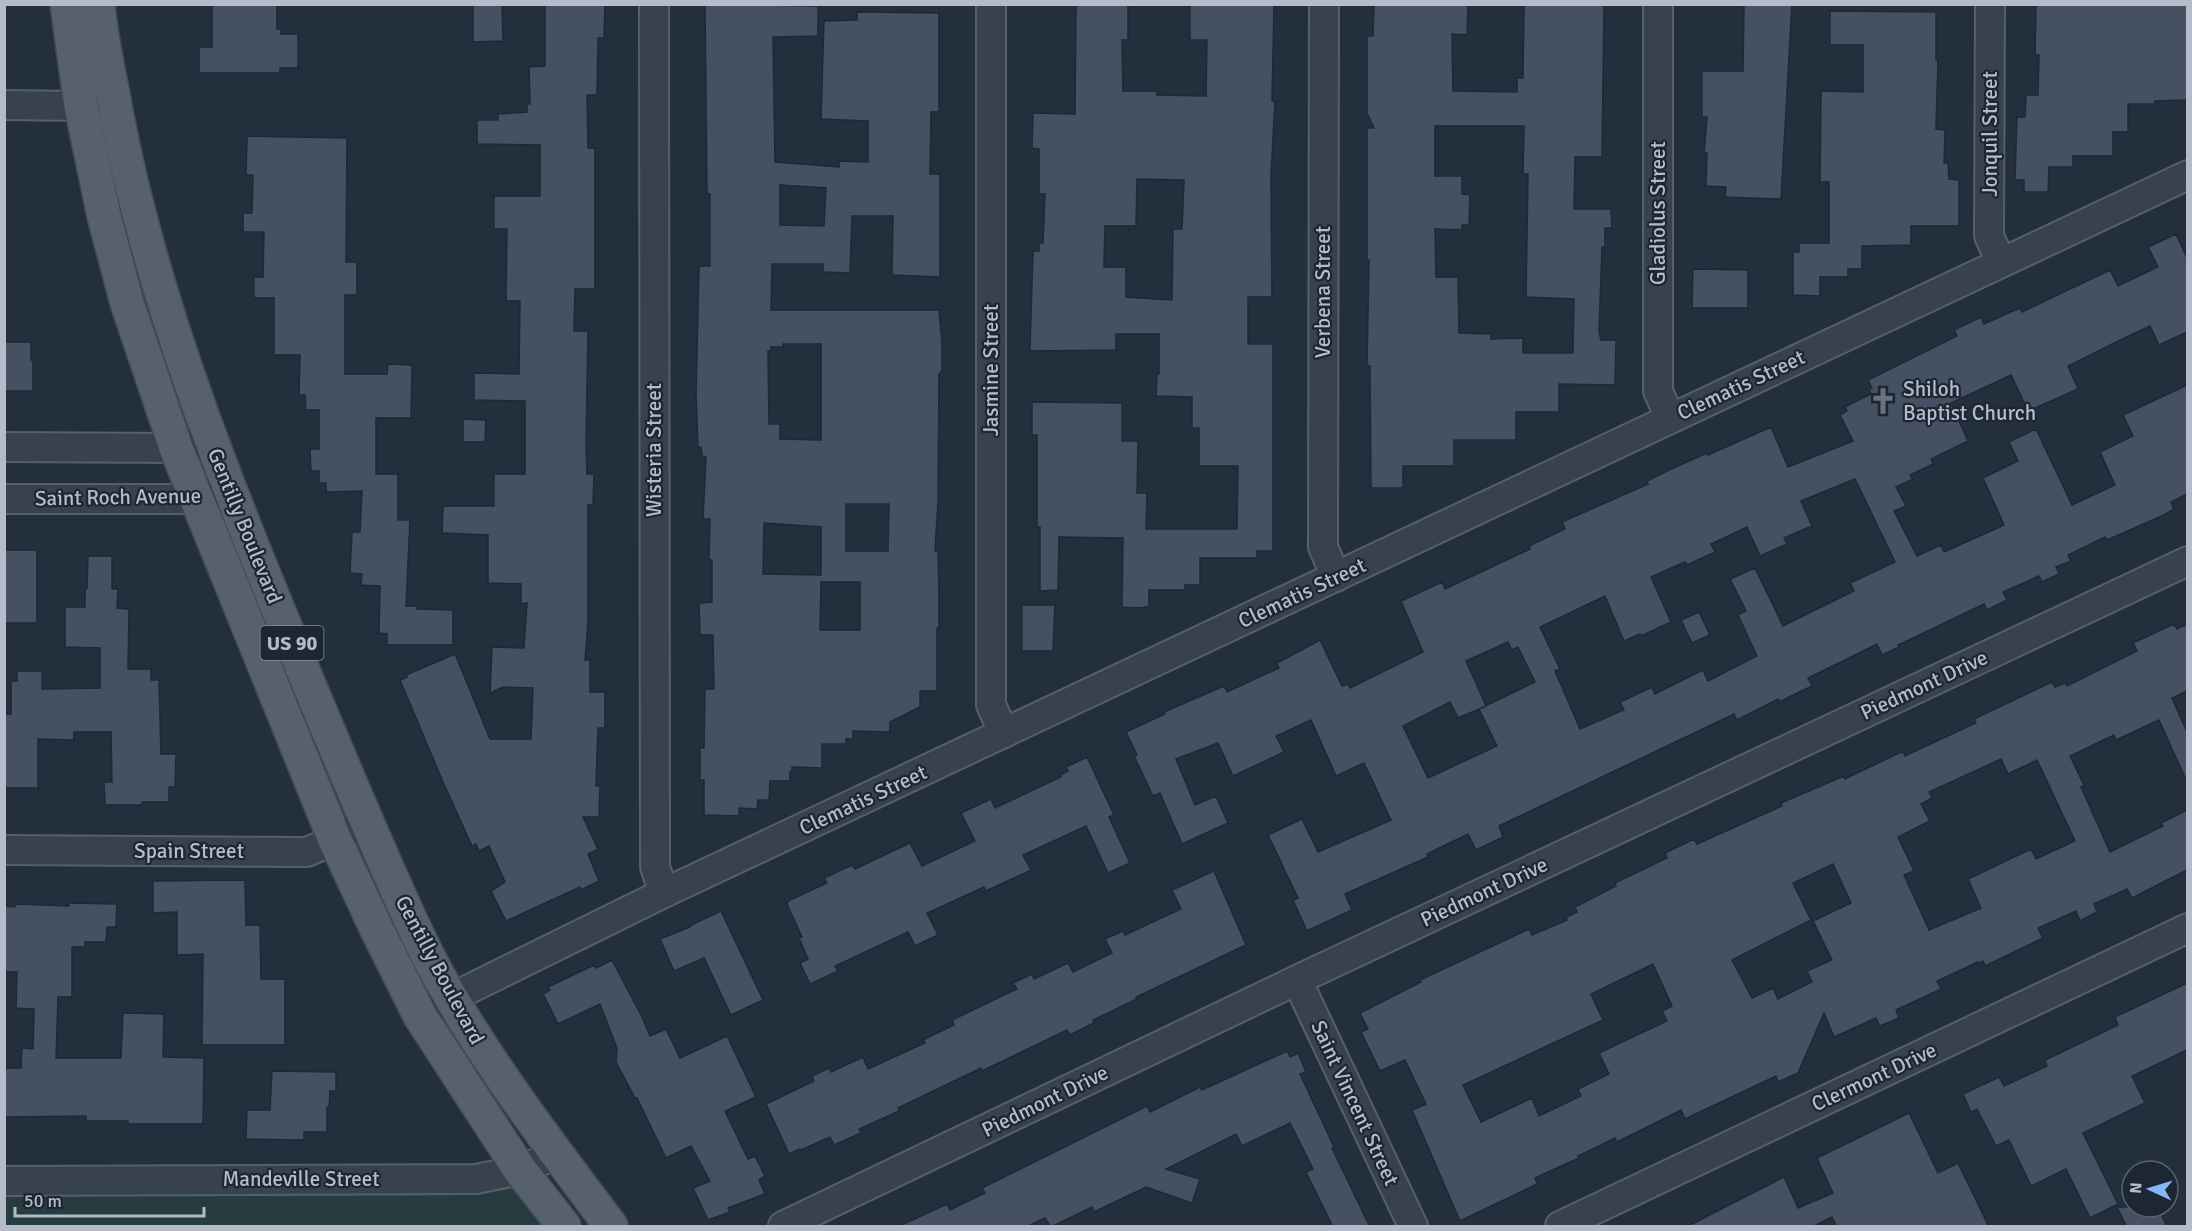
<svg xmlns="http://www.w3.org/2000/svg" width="2192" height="1231" font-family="Signika,sans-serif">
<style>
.green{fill:#263c3f}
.building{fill:#455162;stroke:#1f2835;stroke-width:1.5;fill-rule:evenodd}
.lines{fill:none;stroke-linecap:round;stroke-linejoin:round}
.street-casing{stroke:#565f6c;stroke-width:32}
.primary-casing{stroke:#414a57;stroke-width:36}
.street{stroke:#38414e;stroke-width:28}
.primary{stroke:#56606e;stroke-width:33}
.labels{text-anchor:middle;stroke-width:4.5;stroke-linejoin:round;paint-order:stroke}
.shield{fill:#1d2633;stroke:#878f9c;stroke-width:1.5}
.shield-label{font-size:20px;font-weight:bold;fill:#b4bcc9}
.street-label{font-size:21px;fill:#b4bcc9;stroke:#1d2633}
.poi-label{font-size:21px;fill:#b4bcc9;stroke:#1d2633;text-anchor:start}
</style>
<rect width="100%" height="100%" fill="#242f3e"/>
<path class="green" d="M 520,1170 L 564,1226 L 5,1226 L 4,1181 Z"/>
<g class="building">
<path d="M 212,4 L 277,4 L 277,29 L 281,29 L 281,34 L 298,34 L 298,68 L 280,68 L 280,73 L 199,73 L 199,47 L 212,47 Z"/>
<path d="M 473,4 L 502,4 L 503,41 L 473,42 Z"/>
<path d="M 545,4 L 605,4 L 604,38 L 598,38 L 597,95 L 587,95 L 588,148 L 595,148 L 595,289 L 575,289 L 574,331 L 588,331 L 586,444 L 587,474 L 594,474 L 593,505 L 588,505 L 588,622 L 585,660 L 590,660 L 590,692 L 605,692 L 605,728 L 598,728 L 596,786 L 600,786 L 599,817 L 583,817 L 598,849 L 588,854 L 599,881 L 581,890 L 580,887 L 506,921 L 491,891 L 505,882 L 489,846 L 479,851 L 476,844 L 472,846 L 443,782 L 400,680 L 407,677 L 406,675 L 455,654 L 490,739 L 531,739 L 533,688 L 503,687 L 490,693 L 492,647 L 524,648 L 527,603 L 521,604 L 521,584 L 488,583 L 488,535 L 442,533 L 443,506 L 494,506 L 494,474 L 525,474 L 525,401 L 474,400 L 474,373 L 519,374 L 520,301 L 506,301 L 507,229 L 494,229 L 494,196 L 540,196 L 540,145 L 477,144 L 477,120 L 498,120 L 498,114 L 527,112 L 527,104 L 530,104 L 529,67 L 545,66 Z"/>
<path d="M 705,4 L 818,6 L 818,36 L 773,37 L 775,162 L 839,167 L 839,161 L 868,162 L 868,121 L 821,119 L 824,21 L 857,20 L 857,12 L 939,13 L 939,112 L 931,112 L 930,174 L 940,174 L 940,277 L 892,275 L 893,216 L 852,216 L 850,273 L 823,272 L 823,264 L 772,264 L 771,310 L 939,310 L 942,342 L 942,371 L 939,374 L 938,501 L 935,551 L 938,551 L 939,595 L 939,628 L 937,628 L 937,691 L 920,691 L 920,707 L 890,722 L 890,732 L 853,731 L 853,739 L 846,739 L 846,744 L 822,744 L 822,768 L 792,767 L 792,772 L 790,772 L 790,781 L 770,781 L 769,800 L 758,800 L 757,809 L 739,808 L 739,816 L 704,815 L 704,780 L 700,780 L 700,748 L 704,748 L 705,689 L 714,689 L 713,635 L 700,635 L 699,603 L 712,602 L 712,560 L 709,560 L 710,519 L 703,519 L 706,457 L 702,456 L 701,447 L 698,447 L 696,395 L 699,266 L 710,266 L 710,194 L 707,194 ZM 780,185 L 826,188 L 824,226 L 780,225 ZM 783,344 L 821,344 L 821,440 L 780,439 L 780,424 L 769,424 L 768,351 L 771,351 L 771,347 L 783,347 ZM 846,504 L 889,504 L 888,551 L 846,551 ZM 764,523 L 821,527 L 821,575 L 763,574 ZM 821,582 L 860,582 L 860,630 L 820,630 Z"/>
<path d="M 1076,4 L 1128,4 L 1128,40 L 1122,40 L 1123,91 L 1157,91 L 1157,95 L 1206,96 L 1207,40 L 1190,40 L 1190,4 L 1274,4 L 1272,101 L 1275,101 L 1271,175 L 1272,297 L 1248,297 L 1248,344 L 1273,344 L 1273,551 L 1257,551 L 1257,558 L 1200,558 L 1200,585 L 1185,585 L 1185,590 L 1149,590 L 1149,606 L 1141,608 L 1122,607 L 1123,538 L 1059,537 L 1058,590 L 1040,591 L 1040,527 L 1037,527 L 1037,435 L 1032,435 L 1032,402 L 1122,403 L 1122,441 L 1138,441 L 1137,493 L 1147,493 L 1146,529 L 1237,529 L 1238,466 L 1199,466 L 1199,428 L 1192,428 L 1192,397 L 1156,396 L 1157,374 L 1159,374 L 1159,334 L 1116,334 L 1116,350 L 1030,351 L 1033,251 L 1039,251 L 1039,243 L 1043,243 L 1045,194 L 1039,194 L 1039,149 L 1032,148 L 1033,113 L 1075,114 ZM 1137,179 L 1184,180 L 1182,229 L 1173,229 L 1172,300 L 1126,297 L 1126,267 L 1104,267 L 1105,226 L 1136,226 Z"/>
<path d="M 1374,4 L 1468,4 L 1467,35 L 1452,34 L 1453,91 L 1517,92 L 1517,78 L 1523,78 L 1524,4 L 1604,4 L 1602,157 L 1575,157 L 1574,209 L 1611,209 L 1612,228 L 1605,228 L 1605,247 L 1602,247 L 1599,332 L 1601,340 L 1616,340 L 1615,385 L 1559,384 L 1559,412 L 1516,412 L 1516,440 L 1454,440 L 1454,466 L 1403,466 L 1403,488 L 1371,488 L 1370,366 L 1367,365 L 1369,260 L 1367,260 L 1367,128 L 1374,128 L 1367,113 L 1367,36 L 1373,36 ZM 1435,126 L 1524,126 L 1523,174 L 1528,174 L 1526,297 L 1574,299 L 1573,353 L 1523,353 L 1523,338 L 1491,339 L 1491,334 L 1459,333 L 1458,277 L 1436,277 L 1435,229 L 1462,230 L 1462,225 L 1469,225 L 1470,195 L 1462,194 L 1462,176 L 1435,176 Z"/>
<path d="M 1744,4 L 1792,4 L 1781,199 L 1725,197 L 1726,187 L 1706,186 L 1707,153 L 1704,153 L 1707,117 L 1702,117 L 1702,71 L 1743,71 Z"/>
<path d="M 2036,4 L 2187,4 L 2187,100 L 2155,101 L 2155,104 L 2128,104 L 2128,132 L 2113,132 L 2113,156 L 2073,156 L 2073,167 L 2049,167 L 2048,192 L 2024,192 L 2024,180 L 2015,180 L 2017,117 L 2025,117 L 2026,95 L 2038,95 L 2039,55 L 2035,55 Z"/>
<path d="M 1830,11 L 1936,12 L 1936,60 L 1938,60 L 1936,129 L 1945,130 L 1944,163 L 1948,163 L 1949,179 L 1959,180 L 1959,226 L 1911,226 L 1911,245 L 1862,246 L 1862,269 L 1848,269 L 1848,277 L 1820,277 L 1820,296 L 1793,295 L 1793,252 L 1799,252 L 1799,243 L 1829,243 L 1829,182 L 1820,182 L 1821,91 L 1863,92 L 1863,45 L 1830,45 Z"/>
<path d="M 247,136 L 347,138 L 346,262 L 357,262 L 357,295 L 345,295 L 345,374 L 387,374 L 388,364 L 412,365 L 411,418 L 376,418 L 376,474 L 398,474 L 398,520 L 410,520 L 406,606 L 417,606 L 417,609 L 453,610 L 453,645 L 387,645 L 387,634 L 379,633 L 380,586 L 361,585 L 362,574 L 350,573 L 352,532 L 360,532 L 362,491 L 326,492 L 326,483 L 319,483 L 319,471 L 311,471 L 310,449 L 319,449 L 319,410 L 306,410 L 305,395 L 299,395 L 300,355 L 274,355 L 274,298 L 254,298 L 254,277 L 263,277 L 264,232 L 243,232 L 243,213 L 252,213 L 253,175 L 246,175 Z"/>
<path d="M 2176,234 L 2187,258 L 2187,332 L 2159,345 L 2150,326 L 2116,342 L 2068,366 L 2078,389 L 2028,411 L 2011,375 L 1951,403 L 1968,441 L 1931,459 L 1933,464 L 1910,475 L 1913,479 L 1896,487 L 1906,506 L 1894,511 L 1917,556 L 1941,545 L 1944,552 L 2004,525 L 1983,478 L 2018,461 L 2009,442 L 2036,429 L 2072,505 L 2115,485 L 2100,452 L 2133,436 L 2123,415 L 2187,385 L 2187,494 L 2171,502 L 2174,509 L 2164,515 L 2107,540 L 2105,537 L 2068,555 L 2071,561 L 2056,567 L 2059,574 L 2042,582 L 2039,576 L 2003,592 L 2007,600 L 1987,610 L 1984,604 L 1898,645 L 1899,647 L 1882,655 L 1877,644 L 1808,678 L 1812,686 L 1779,702 L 1778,699 L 1737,720 L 1734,714 L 1499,826 L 1503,837 L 1476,850 L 1468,834 L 1427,854 L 1428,857 L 1345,894 L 1352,910 L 1307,931 L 1293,900 L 1298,898 L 1268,835 L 1302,819 L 1318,852 L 1391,820 L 1364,763 L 1336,776 L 1311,720 L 1276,736 L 1284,752 L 1233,776 L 1218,743 L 1176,759 L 1195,805 L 1216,796 L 1228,823 L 1182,844 L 1160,793 L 1153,796 L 1134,756 L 1137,755 L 1126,732 L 1165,714 L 1164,712 L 1224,686 L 1227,692 L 1279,668 L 1277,663 L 1320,640 L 1342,686 L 1348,684 L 1350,688 L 1423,652 L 1401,601 L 1442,582 L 1445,589 L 1530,549 L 1529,546 L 1565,529 L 1562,522 L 1648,484 L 1647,481 L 1669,470 L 1707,453 L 1708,455 L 1771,427 L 1788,467 L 1853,441 L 1840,415 L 1847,411 L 1845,407 L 1871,394 L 1869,389 L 1872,388 L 1868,380 L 1957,336 L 1954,330 L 1981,317 L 1984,324 L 2020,308 L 2022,312 L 2110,270 L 2118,286 L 2158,267 L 2148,247 ZM 1855,479 L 1895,562 L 1850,583 L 1854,591 L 1783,626 L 1755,568 L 1730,579 L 1746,611 L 1738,615 L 1757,656 L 1708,681 L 1703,670 L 1655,694 L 1652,687 L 1620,702 L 1624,710 L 1580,729 L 1555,671 L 1560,669 L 1540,627 L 1605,596 L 1624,641 L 1640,634 L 1641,636 L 1671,622 L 1651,577 L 1685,562 L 1687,565 L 1715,552 L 1711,544 L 1747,527 L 1760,556 L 1787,544 L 1784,538 L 1812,526 L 1801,501 ZM 1508,642 L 1512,650 L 1518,647 L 1535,682 L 1479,709 L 1497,746 L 1428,778 L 1403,726 L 1450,702 L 1458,718 L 1486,706 L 1466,661 Z"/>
<path d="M 1693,269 L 1748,270 L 1748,308 L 1692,308 Z"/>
<path d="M 4,342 L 31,342 L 31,360 L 33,360 L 33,391 L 4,391 Z"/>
<path d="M 463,419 L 486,420 L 485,442 L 463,442 Z"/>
<rect x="4" y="550" width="33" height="73"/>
<path d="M 88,556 L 112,556 L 112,589 L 118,589 L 117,608 L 129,609 L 128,669 L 151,669 L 151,680 L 159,680 L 161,754 L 176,754 L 175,787 L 169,787 L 169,802 L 142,802 L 141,805 L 105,805 L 104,782 L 112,782 L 111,732 L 74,732 L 74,740 L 38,739 L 38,788 L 4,788 L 4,714 L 11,714 L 11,681 L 17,681 L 17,671 L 42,671 L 42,689 L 100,688 L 100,648 L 65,647 L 65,607 L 85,607 L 85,589 L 87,589 Z"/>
<path d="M 1022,605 L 1055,605 L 1053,651 L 1022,651 Z"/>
<path d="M 1699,612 L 1710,635 L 1692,643 L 1681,620 Z"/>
<path d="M 2174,624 L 2177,629 L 2187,624 L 2187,691 L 2172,698 L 2187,732 L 2187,782 L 2159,720 L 2116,740 L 2114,735 L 2070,756 L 2084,785 L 2081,787 L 2110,852 L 2163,826 L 2161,823 L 2187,810 L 2187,870 L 2132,898 L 2127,889 L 2094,904 L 2097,912 L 2080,921 L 2076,911 L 2038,928 L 2043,938 L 1985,966 L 1983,961 L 1979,963 L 1978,962 L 1937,981 L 1941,989 L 1896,1010 L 1899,1018 L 1880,1026 L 1876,1018 L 1834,1037 L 1824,1013 L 1798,1073 L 1778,1082 L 1776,1076 L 1685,1119 L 1681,1110 L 1617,1142 L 1615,1138 L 1578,1156 L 1579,1158 L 1535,1178 L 1537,1184 L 1460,1221 L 1412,1110 L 1426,1104 L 1405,1060 L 1380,1071 L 1361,1032 L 1368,1029 L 1360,1013 L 1421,982 L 1420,980 L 1529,929 L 1532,935 L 1567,920 L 1566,917 L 1577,912 L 1575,907 L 1616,886 L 1615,883 L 1667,858 L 1665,853 L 1694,839 L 1697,844 L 1782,806 L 1781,803 L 1844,776 L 1845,779 L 1903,751 L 1905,756 L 1976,723 L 1974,719 L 2052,682 L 2055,687 L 2065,683 L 2067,686 L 2137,651 L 2133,643 ZM 2001,759 L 2008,774 L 2037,760 L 2075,841 L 2036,859 L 2031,849 L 1968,879 L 1981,908 L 1929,930 L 1904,875 L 1914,871 L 1898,837 L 1930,821 L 1921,804 L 1932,798 L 1929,792 ZM 1833,864 L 1851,903 L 1813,921 L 1832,960 L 1807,971 L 1812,982 L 1778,999 L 1773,988 L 1752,998 L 1732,960 L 1811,920 L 1793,883 ZM 1653,964 L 1672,1006 L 1662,1011 L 1667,1021 L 1599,1053 L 1609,1074 L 1578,1089 L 1581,1096 L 1539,1116 L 1532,1098 L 1481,1122 L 1463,1085 L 1603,1020 L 1591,994 Z"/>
<path d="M 1087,757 L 1114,815 L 1109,817 L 1130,863 L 1108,873 L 1086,826 L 1023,855 L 1031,870 L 986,891 L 984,887 L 927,913 L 938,935 L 915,946 L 908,932 L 835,966 L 838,971 L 810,984 L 800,963 L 808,959 L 799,938 L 802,937 L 787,904 L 788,901 L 827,883 L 824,878 L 852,865 L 855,869 L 910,843 L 922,866 L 975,841 L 961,813 L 991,799 L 995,808 L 1061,777 L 1060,775 L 1068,771 L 1066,767 Z"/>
<path d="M 1214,871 L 1246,945 L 1136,997 L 1137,999 L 1093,1020 L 1094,1023 L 1070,1035 L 1067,1030 L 982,1071 L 981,1068 L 898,1108 L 899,1111 L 859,1129 L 861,1133 L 834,1145 L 830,1137 L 801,1150 L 800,1149 L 789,1154 L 766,1104 L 814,1081 L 812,1076 L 829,1068 L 831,1072 L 863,1057 L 868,1069 L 925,1043 L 923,1040 L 954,1025 L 952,1020 L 1017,989 L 1013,983 L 1032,974 L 1034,979 L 1068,963 L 1073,972 L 1112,953 L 1105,939 L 1123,931 L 1125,935 L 1181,909 L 1172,890 Z"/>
<path d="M 245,880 L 246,925 L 260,925 L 261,979 L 285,979 L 285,1045 L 202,1045 L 203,954 L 177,955 L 177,912 L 153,913 L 153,881 Z"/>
<path d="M 69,903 L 117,904 L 116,927 L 107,927 L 106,942 L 85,942 L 85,947 L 72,947 L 72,997 L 58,997 L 56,1058 L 121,1058 L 123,1013 L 164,1014 L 163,1057 L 204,1058 L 203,1124 L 128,1124 L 128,1121 L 86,1121 L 86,1116 L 4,1117 L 4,1068 L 21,1068 L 22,1048 L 33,1049 L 34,1009 L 16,1008 L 17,972 L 4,972 L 4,906 L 15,907 L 15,904 L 69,906 Z"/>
<path d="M 721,911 L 763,1000 L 731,1015 L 704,958 L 674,971 L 660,939 L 690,927 L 689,926 Z"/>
<path d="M 612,960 L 642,1017 L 650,1036 L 666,1029 L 680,1058 L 727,1036 L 756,1097 L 725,1111 L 748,1159 L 755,1156 L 765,1176 L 759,1180 L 765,1194 L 728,1208 L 730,1212 L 708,1220 L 693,1188 L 710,1181 L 691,1146 L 666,1158 L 637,1098 L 635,1098 L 616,1062 L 617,1048 L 600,1004 L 558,1024 L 543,994 L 550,990 L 548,987 L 594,965 L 596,968 Z"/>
<path d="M 2187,983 L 2187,1050 L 2132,1076 L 2145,1103 L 2083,1133 L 2118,1204 L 2090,1218 L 2066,1169 L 2031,1186 L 2009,1140 L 1996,1146 L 1977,1109 L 1971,1112 L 1963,1094 L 1999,1077 L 2004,1086 L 2047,1066 L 2045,1060 L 2118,1025 L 2115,1017 Z"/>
<path d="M 1287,1051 L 1290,1057 L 1298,1053 L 1306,1072 L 1300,1074 L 1334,1147 L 1332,1148 L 1370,1227 L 1333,1227 L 1306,1172 L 1313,1169 L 1290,1123 L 1242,1146 L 1236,1134 L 1166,1169 L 1200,1179 L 1192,1203 L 1146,1187 L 1094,1212 L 1092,1207 L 1051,1227 L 1045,1218 L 1026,1227 L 897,1227 L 947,1204 L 950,1210 L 985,1193 L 982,1188 L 1147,1106 L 1150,1112 L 1200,1087 L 1202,1090 Z"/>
<path d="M 272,1071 L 336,1072 L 336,1091 L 330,1091 L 329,1107 L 327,1107 L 327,1132 L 304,1132 L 304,1140 L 246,1139 L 247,1110 L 270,1110 Z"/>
<path d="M 1909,1113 L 1938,1173 L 1958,1163 L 1989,1227 L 1837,1227 L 1832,1217 L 1812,1227 L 1686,1227 L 1784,1177 L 1798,1208 L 1833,1193 L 1817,1158 Z"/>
<path d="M 2117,1207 L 2158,1207 L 2167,1227 L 2127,1227 Z"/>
</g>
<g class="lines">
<defs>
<g id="street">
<path d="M 654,4 L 655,867 L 664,893"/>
<path d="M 991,4 L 991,705 L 1004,733"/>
<path d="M 1324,4 L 1323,547 L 1336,577"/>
<path d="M 1658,4 L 1658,391 L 1670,418"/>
<path d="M 1990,4 L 1989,236 L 2001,262"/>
<path d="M 4,105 L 81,106 L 103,101"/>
<path d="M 4,447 L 176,448 L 211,440"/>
<path d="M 4,499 L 197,499 L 230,489"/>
<path d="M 4,850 L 307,852 L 335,840 L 366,820"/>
<path d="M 1297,980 L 1413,1226"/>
<path d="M 420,1016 L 451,998 L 664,893 L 2188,175"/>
<path d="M 4,1181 L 476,1179 L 520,1170 L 557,1154"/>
<path d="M 783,1226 L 1297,980 L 2188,561"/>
<path d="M 1560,1226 L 2188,928"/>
</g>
<g id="primary">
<path d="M 67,4 L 81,106 L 104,216 L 127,303 L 176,448 L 335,840 L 377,930 L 420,1016 L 520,1170 L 564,1226"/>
<path d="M 98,4 C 101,40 110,76 116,111 C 153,307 230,493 306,677 C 331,737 356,797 382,856 C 404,906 425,955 453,1001 C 500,1080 556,1153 611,1226"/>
</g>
</defs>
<use href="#street" class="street-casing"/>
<use href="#primary" class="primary-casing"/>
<use href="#street" class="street"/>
<use href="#primary" class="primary"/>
</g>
<defs>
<symbol id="church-bare" viewBox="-9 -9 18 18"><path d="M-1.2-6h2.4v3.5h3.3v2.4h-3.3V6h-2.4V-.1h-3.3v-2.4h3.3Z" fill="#6b7280" stroke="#1d2633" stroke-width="2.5" paint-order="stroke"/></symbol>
</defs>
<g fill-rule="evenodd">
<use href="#church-bare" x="1864" y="382" width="38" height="38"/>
</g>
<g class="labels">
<rect class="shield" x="260.5" y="626" width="63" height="34" rx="4.5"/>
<g class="shield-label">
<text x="292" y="650">US 90</text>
</g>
<g class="street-label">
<text transform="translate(1990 134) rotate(-90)" y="7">Jonquil Street</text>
<text transform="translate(1658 213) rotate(-90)" y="7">Gladiolus Street</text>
<text transform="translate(1323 292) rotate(-90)" y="7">Verbena Street</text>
<text transform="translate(991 370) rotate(-90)" y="7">Jasmine Street</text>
<text transform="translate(1741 385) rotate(-25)" y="7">Clematis Street</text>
<text transform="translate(654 450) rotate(-90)" y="7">Wisteria Street</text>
<text transform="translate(118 497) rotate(-1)" y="7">Saint Roch Avenue</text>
<text transform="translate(245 526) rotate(68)" y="7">Gentilly Boulevard</text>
<text transform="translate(1302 593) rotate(-25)" y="7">Clematis Street</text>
<text transform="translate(1924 685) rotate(-25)" y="7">Piedmont Drive</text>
<text transform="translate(863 800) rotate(-25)" y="7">Clematis Street</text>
<text x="189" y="858">Spain Street</text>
<text transform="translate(1484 892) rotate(-25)" y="7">Piedmont Drive</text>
<text transform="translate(440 970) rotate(62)" y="7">Gentilly Boulevard</text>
<text transform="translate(1874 1077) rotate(-25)" y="7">Clermont Drive</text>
<text transform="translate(1045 1101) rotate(-26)" y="7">Piedmont Drive</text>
<text transform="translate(1355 1103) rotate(65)" y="7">Saint Vincent Street</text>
<text x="301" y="1186">Mandeville Street</text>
</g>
<g class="poi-label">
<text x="1903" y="396">Shiloh<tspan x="1903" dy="24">Baptist Church</tspan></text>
</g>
</g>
<rect width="2192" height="1231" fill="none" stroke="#b4bcc9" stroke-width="12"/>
<g transform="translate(2150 1189) rotate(274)"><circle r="28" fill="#1d2633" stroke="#59626f" stroke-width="1.5"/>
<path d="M0-4.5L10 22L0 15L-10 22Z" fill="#8ab4f8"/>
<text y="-9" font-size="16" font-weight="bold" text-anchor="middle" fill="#b4bcc9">N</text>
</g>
<path d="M15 1207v9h189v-9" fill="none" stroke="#b4bcc9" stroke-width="3"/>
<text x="24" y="1207" font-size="18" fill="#b4bcc9" stroke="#1d2633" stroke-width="4.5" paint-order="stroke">50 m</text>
</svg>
